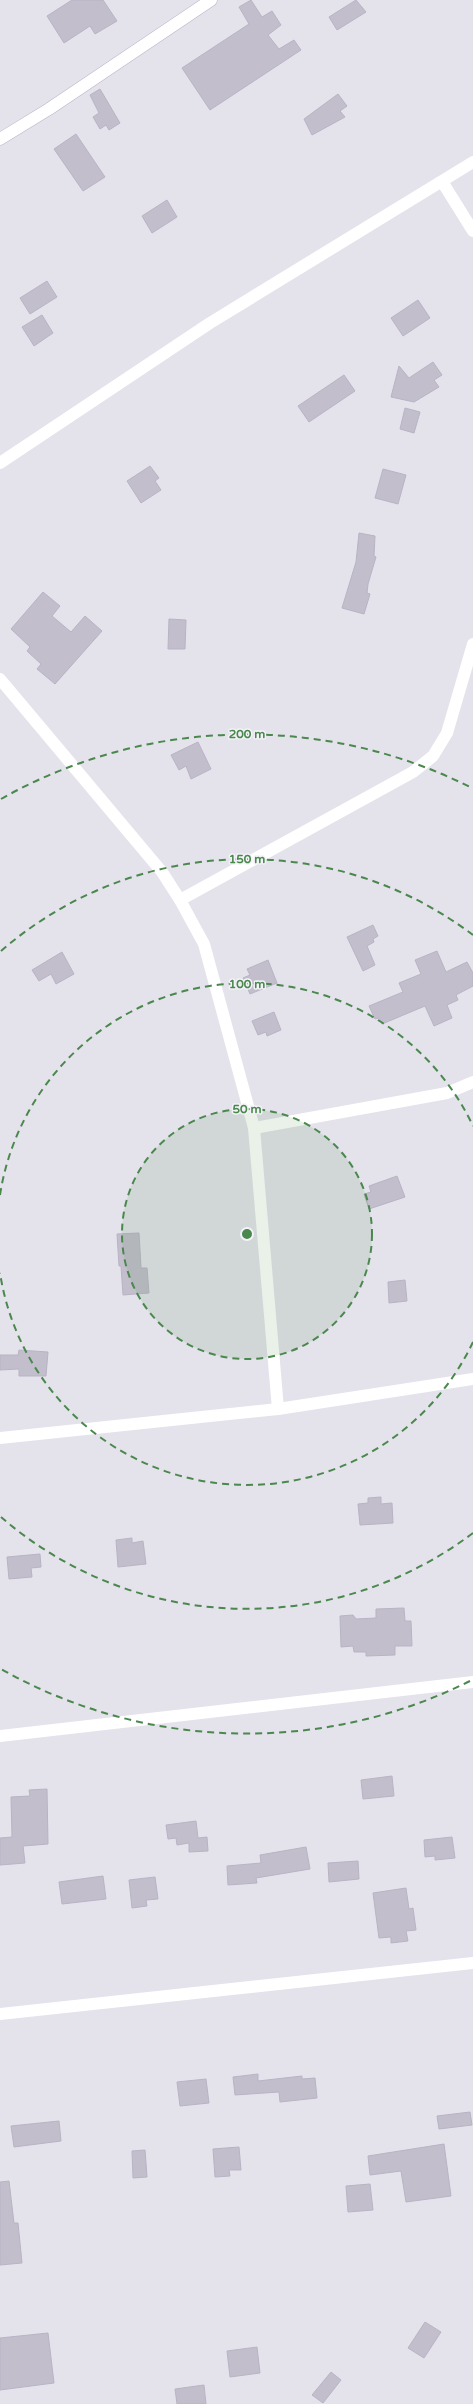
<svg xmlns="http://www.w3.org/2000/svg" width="473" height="2404" font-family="'Varela Round',sans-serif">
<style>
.building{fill:#c2becc;stroke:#b9b4c5}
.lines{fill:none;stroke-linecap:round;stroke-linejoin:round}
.secondary-casing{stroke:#bcb5cb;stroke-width:13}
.street{stroke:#fff;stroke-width:12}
.secondary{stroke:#fff;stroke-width:12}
.ring{fill:none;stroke:#4a884d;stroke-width:2;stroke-dasharray:7 5}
.centre{fill:#4a884d;stroke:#f3f2f8;stroke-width:2}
.ring-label{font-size:12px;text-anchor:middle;font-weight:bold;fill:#4a884d;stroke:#f3f2f8;stroke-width:3;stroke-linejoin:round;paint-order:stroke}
</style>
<rect width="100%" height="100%" fill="#e4e2eb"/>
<g class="building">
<path d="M 72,0 L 103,0 L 117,21 L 95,34 L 90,26 L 64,43 L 47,16 Z"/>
<path d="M 251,0 L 262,17 L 272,11 L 281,25 L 268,35 L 279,49 L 294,40 L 301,50 L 210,110 L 182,68 L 249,24 L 239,7 Z"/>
<path d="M 356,0 L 366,12 L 337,30 L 329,17 Z"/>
<path d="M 100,89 L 120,123 L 109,130 L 106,125 L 100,129 L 93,117 L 99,113 L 90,95 Z"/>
<path d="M 338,94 L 347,106 L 340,111 L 345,117 L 312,135 L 304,119 Z"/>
<path d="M 76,134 L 105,177 L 83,191 L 54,149 Z"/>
<path d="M 167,200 L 177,217 L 152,233 L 142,216 Z"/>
<path d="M 47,281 L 57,297 L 30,314 L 20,298 Z"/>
<path d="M 418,300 L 430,318 L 403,336 L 391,318 Z"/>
<path d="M 42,315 L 53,333 L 34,346 L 22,327 Z"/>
<path d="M 433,362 L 442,375 L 434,380 L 439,387 L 414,402 L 391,397 L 399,366 L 409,378 Z"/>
<path d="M 344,375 L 355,391 L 309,422 L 298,406 Z"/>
<path d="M 405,408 L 420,412 L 414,433 L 400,429 Z"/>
<path d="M 150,466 L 159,478 L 155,481 L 161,490 L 141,503 L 127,481 Z"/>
<path d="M 383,469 L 406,475 L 398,504 L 375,498 Z"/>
<path d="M 359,533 L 375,536 L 374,556 L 376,557 L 368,584 L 367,593 L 370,594 L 364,614 L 342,608 L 356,562 Z"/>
<path d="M 43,592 L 60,606 L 52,616 L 71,632 L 85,616 L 102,631 L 55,684 L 37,669 L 41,664 L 27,651 L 30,647 L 11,629 Z"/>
<path d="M 169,619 L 186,620 L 185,649 L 168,649 Z"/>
<path d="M 198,742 L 211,769 L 191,779 L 186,766 L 179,770 L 171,755 Z"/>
<path d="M 373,925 L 378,936 L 373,939 L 374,942 L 367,946 L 375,965 L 363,971 L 347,937 Z"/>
<path d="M 437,951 L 446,972 L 467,962 L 473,973 L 473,986 L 456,995 L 458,1000 L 447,1005 L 452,1018 L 434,1026 L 425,1006 L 382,1024 L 379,1018 L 375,1019 L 369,1006 L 403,992 L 399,983 L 421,974 L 415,960 Z"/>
<path d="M 62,952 L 74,974 L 56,984 L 51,974 L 39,981 L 32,970 Z"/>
<path d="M 268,960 L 277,983 L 250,994 L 243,978 L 250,975 L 247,969 Z"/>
<path d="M 274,1012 L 281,1030 L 267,1036 L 266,1032 L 258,1035 L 252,1021 Z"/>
<path d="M 397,1176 L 405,1197 L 369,1209 L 364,1194 L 371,1192 L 369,1186 Z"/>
<path d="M 139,1233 L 141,1268 L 147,1268 L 149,1293 L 123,1295 L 121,1266 L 119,1266 L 117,1234 Z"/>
<path d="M 405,1280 L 407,1301 L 389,1303 L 388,1282 Z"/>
<path d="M 19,1350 L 48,1352 L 46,1376 L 19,1376 L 19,1369 L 0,1370 L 0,1355 L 18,1355 Z"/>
<path d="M 381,1497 L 381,1504 L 392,1503 L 393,1523 L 360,1525 L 358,1504 L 368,1503 L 368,1498 Z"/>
<path d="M 132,1538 L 132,1543 L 143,1541 L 146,1564 L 118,1567 L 116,1540 Z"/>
<path d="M 40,1554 L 41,1567 L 31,1568 L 32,1577 L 9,1579 L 7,1557 Z"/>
<path d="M 404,1608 L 405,1621 L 411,1621 L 412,1646 L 395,1646 L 395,1655 L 366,1656 L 366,1652 L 354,1652 L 353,1646 L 341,1647 L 340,1616 L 353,1615 L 356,1619 L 376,1618 L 376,1609 Z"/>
<path d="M 392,1776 L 394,1796 L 363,1799 L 361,1780 Z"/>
<path d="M 47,1789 L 48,1844 L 23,1846 L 25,1863 L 0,1865 L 0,1838 L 12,1837 L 11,1797 L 30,1796 L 29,1790 Z"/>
<path d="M 196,1821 L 198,1838 L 207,1837 L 208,1851 L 189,1852 L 189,1843 L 177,1845 L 176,1838 L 168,1839 L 166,1825 Z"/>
<path d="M 452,1837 L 455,1858 L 435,1860 L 435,1856 L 425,1857 L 424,1840 Z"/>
<path d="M 306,1847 L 310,1869 L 256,1878 L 257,1883 L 228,1885 L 227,1866 L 261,1863 L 260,1855 Z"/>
<path d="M 358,1861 L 359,1879 L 329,1882 L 328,1863 Z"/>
<path d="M 103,1876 L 106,1899 L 62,1904 L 59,1882 Z"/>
<path d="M 155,1877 L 158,1899 L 146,1900 L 147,1906 L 132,1908 L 129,1880 Z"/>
<path d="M 406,1888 L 409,1909 L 413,1908 L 416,1930 L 406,1931 L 408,1941 L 391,1943 L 391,1937 L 379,1938 L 373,1893 Z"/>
<path d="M 258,2074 L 258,2081 L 302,2076 L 302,2079 L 315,2078 L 317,2098 L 280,2102 L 279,2092 L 235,2095 L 233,2077 Z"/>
<path d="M 206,2079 L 209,2103 L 180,2106 L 177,2082 Z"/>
<path d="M 470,2112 L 472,2125 L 439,2129 L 437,2116 Z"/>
<path d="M 59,2121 L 61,2141 L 14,2147 L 11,2126 Z"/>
<path d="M 444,2144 L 451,2196 L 406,2202 L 401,2171 L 370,2175 L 368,2156 Z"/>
<path d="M 239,2147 L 241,2170 L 229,2170 L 230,2176 L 215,2177 L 213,2149 Z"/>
<path d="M 145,2150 L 147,2177 L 133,2178 L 132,2151 Z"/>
<path d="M 9,2181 L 14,2223 L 18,2223 L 22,2263 L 0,2265 L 0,2182 Z"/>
<path d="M 370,2184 L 373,2210 L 348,2212 L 346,2186 Z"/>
<path d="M 425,2322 L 441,2332 L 424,2358 L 408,2348 Z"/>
<path d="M 48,2333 L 54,2383 L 0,2390 L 0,2338 Z"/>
<path d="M 257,2347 L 260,2373 L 230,2377 L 227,2351 Z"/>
<path d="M 331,2372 L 341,2380 L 323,2403 L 312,2395 Z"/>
<path d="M 204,2385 L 206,2404 L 177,2404 L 175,2389 Z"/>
</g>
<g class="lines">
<defs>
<path id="secondary" d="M 0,139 L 49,109 L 211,0"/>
</defs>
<use href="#secondary" class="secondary-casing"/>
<g class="street">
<path d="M 443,183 L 473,231"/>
<path d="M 0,463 L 210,323 L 473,162"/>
<path d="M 0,679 L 162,872 L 180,900 L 204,944 L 254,1128 L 278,1409"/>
<path d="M 180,900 L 413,772 L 433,756 L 447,733 L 473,644"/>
<path d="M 254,1128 L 447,1093 L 473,1082"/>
<path d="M 0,1438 L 278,1409 L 473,1379"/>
<path d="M 0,1736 L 473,1682"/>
<path d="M 0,2014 L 473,1963"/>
</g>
<use href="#secondary" class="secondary"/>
</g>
<circle cx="247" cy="1234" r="125" fill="#4a884d" fill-opacity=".12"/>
<g class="ring">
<circle cx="247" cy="1234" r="125"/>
<path d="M473 1342A250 250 0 0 1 0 1273M0 1195A250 250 0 0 1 473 1126"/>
<path d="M473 1533A375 375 0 0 1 1 1517M1 951A375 375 0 0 1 473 935"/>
<path d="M470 1681A500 500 0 0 1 1 1669M1 799A500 500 0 0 1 470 787"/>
</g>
<circle cx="247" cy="1234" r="6" class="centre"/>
<g class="ring-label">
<text x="247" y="738">200 m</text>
<text x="247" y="863">150 m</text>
<text x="247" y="988">100 m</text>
<text x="247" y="1113">50 m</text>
</g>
</svg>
